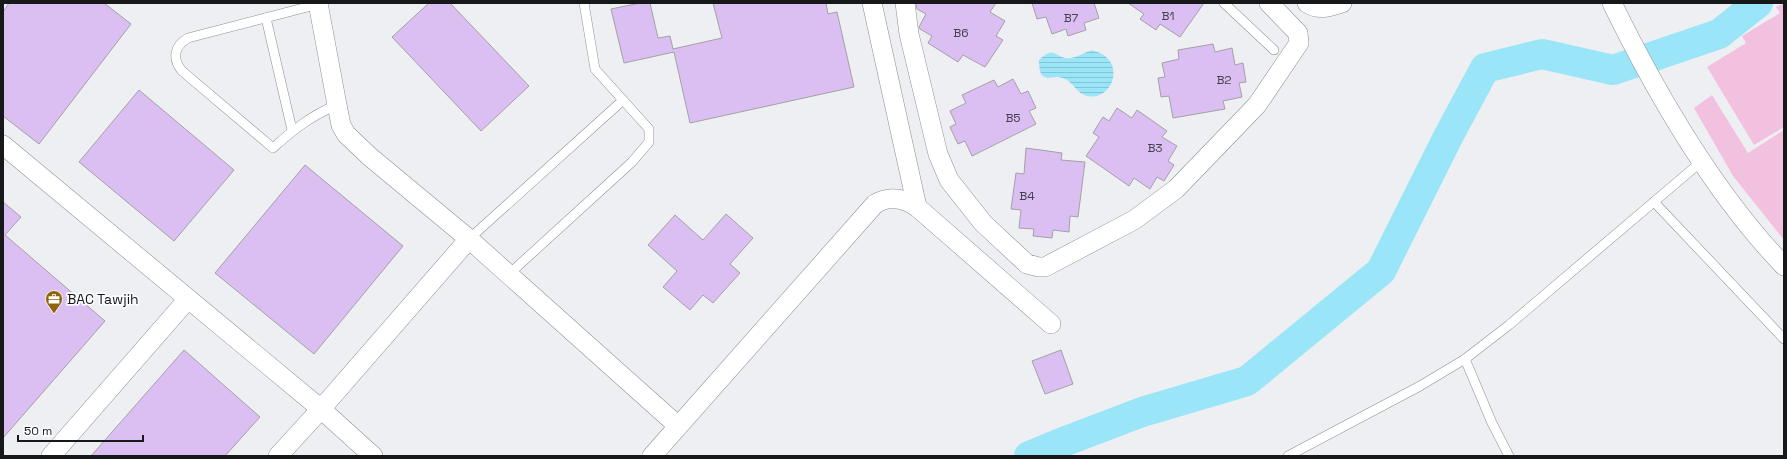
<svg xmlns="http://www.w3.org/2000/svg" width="1787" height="459" font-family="'Space Grotesk',sans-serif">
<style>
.green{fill:#f3c1e0}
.water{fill:url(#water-rules)}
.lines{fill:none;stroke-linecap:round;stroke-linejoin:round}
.river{stroke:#9ae5f7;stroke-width:30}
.building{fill:#dbbff3;stroke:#a3a1a5}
.service-casing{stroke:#8e8f93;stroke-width:10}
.minor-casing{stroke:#8e8f93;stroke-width:20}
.service{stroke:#fff;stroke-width:9}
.minor{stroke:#fff;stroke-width:19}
.labels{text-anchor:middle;stroke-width:3.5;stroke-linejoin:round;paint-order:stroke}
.number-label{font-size:12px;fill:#484250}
.poi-label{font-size:14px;fill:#171819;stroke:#fcfcff;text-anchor:start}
</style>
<defs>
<pattern id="water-rules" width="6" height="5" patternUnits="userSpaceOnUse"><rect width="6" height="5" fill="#9ae5f7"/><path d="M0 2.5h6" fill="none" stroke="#84c4d3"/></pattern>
</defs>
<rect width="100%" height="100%" fill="#eeeff3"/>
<g class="green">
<path d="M 1784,3 L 1784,127 L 1754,145 L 1707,67 L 1746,43 L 1742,36 L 1780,13 L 1776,7 Z"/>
<path d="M 1712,95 L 1748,153 L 1784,130 L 1784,240 L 1733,176 L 1694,108 Z"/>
</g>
<path class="water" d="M 1092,50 C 1097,52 1102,53 1106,57 C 1123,71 1109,101 1087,96 C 1076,93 1074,83 1065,79 C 1052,72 1039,88 1039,60 C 1056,44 1055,60 1071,58 C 1078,57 1085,52 1092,50 Z"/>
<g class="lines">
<path class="river" d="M 1029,456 L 1058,444 L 1142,412 L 1247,381 L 1381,271 L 1449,135 L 1485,68 L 1542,54 L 1613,70 L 1719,34 L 1758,3"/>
</g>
<g class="building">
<path d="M 9,3 L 104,3 L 131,24 L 39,144 L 3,116 L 3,12 Z"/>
<path d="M 429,3 L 450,3 L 529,86 L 481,131 L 392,37 Z"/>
<path d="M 640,3 L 650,3 L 658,38 L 670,36 L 673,49 L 722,38 L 713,3 L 826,3 L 828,14 L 837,12 L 854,87 L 690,123 L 674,52 L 624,63 L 611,9 Z"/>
<path d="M 916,3 L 996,3 L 990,12 L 1005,21 L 996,36 L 1003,40 L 985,67 L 963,55 L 958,62 L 928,43 L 932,36 L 920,29 L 919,27 L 926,14 L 917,9 Z"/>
<path d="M 1032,3 L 1094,3 L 1099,18 L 1084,23 L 1086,30 L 1068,36 L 1066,29 L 1052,34 L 1046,17 L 1037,19 Z"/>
<path d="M 1128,3 L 1204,3 L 1180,37 L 1160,24 L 1156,30 L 1140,19 L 1144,14 Z"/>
<path d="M 1213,44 L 1215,52 L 1232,48 L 1235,65 L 1243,63 L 1246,82 L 1239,83 L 1242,97 L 1223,101 L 1225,109 L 1173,118 L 1169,96 L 1161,97 L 1158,78 L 1165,77 L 1162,63 L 1179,59 L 1178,50 Z"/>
<path d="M 1013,79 L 1021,94 L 1028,91 L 1036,108 L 1029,111 L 1036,124 L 972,156 L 965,141 L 958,144 L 950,127 L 956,124 L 950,111 L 966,103 L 962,95 L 994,80 L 998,87 Z"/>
<path d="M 139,90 L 234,170 L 174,241 L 79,162 Z"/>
<path d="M 1117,108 L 1132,118 L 1137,110 L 1167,131 L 1162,137 L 1177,146 L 1168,161 L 1174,165 L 1164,181 L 1157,177 L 1150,189 L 1134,178 L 1129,186 L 1086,156 L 1099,137 L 1093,133 L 1103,117 L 1109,121 Z"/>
<path d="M 1026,148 L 1062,153 L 1061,160 L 1085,162 L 1078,217 L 1070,216 L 1069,232 L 1053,230 L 1052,238 L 1033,236 L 1034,229 L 1019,228 L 1021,210 L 1011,209 L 1016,173 L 1024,174 Z"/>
<path d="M 305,165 L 403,246 L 314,354 L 215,273 Z"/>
<path d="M 3,202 L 21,217 L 5,235 L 105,321 L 3,438 Z"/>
<path d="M 726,214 L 753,238 L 730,264 L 740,273 L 713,303 L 703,295 L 690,310 L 663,287 L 677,271 L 648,245 L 675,215 L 703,240 Z"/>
<path d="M 184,350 L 260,417 L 225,456 L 91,456 Z"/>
<path d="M 1061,350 L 1073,384 L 1045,394 L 1032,361 Z"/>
</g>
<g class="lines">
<defs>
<g id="service">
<path d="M 1224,3 L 1274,50"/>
<path d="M 319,4 L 188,38 C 174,46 172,59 182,71 L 273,148 C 293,130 312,115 337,105"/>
<path d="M 266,18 L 292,130"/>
<path d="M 1654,202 L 1784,339"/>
<path d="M 469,239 L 622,101"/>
<path d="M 508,275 L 632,162 L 649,142 L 649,129 L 595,69 L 584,3"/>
<path d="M 1465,359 L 1492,423 L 1509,456"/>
<path d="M 1288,456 L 1420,386 L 1465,359 L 1509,325 L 1702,161"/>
</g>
<g id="minor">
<path d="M 318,3 L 337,105 L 341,125 L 346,134 L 369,156 L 469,239 L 677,425"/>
<path d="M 872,3 L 917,207"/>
<path d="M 905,3 L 909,34 L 938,154 L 949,180 L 983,223 L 1027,264 L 1039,267 L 1045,267 L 1134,220 L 1176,189 L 1257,105 L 1299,43 L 1298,33 L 1269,3"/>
<path d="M 1307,3 C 1319,11 1330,7 1342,3"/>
<path d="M 1612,3 C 1657,95 1713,192 1784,266"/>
<path d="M 3,145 L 321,409 L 373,456"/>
<path d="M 51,456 L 188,299"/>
<path d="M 278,456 L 321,409 L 469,239"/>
<path d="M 652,456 L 875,204 C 890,195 903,198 917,207 L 1051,324"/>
</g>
</defs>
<use href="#service" class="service-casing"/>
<use href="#minor" class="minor-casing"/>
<use href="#service" class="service"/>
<use href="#minor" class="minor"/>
</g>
<defs>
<symbol id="office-pin" viewBox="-11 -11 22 30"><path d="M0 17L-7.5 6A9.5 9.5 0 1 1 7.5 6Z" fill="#90630d" stroke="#fcfcff"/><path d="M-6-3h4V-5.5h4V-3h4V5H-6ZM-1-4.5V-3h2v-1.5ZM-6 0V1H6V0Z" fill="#fff"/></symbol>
</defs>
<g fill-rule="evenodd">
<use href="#office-pin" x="44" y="289" width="20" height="27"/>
</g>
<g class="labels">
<g class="number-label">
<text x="1168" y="20">B1</text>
<text x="1071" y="22">B7</text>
<text x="961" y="37">B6</text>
<text x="1224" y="84">B2</text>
<text x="1013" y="122">B5</text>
<text x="1155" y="152">B3</text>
<text x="1027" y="200">B4</text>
</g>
<g class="poi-label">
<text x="67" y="304">BAC Tawjih</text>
</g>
</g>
<rect width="1787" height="459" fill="none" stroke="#171819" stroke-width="8"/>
<path d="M18 435v6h125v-6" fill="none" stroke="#171819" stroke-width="2"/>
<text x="24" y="435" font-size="12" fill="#171819" stroke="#fcfcff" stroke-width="3" paint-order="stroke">50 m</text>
</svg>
